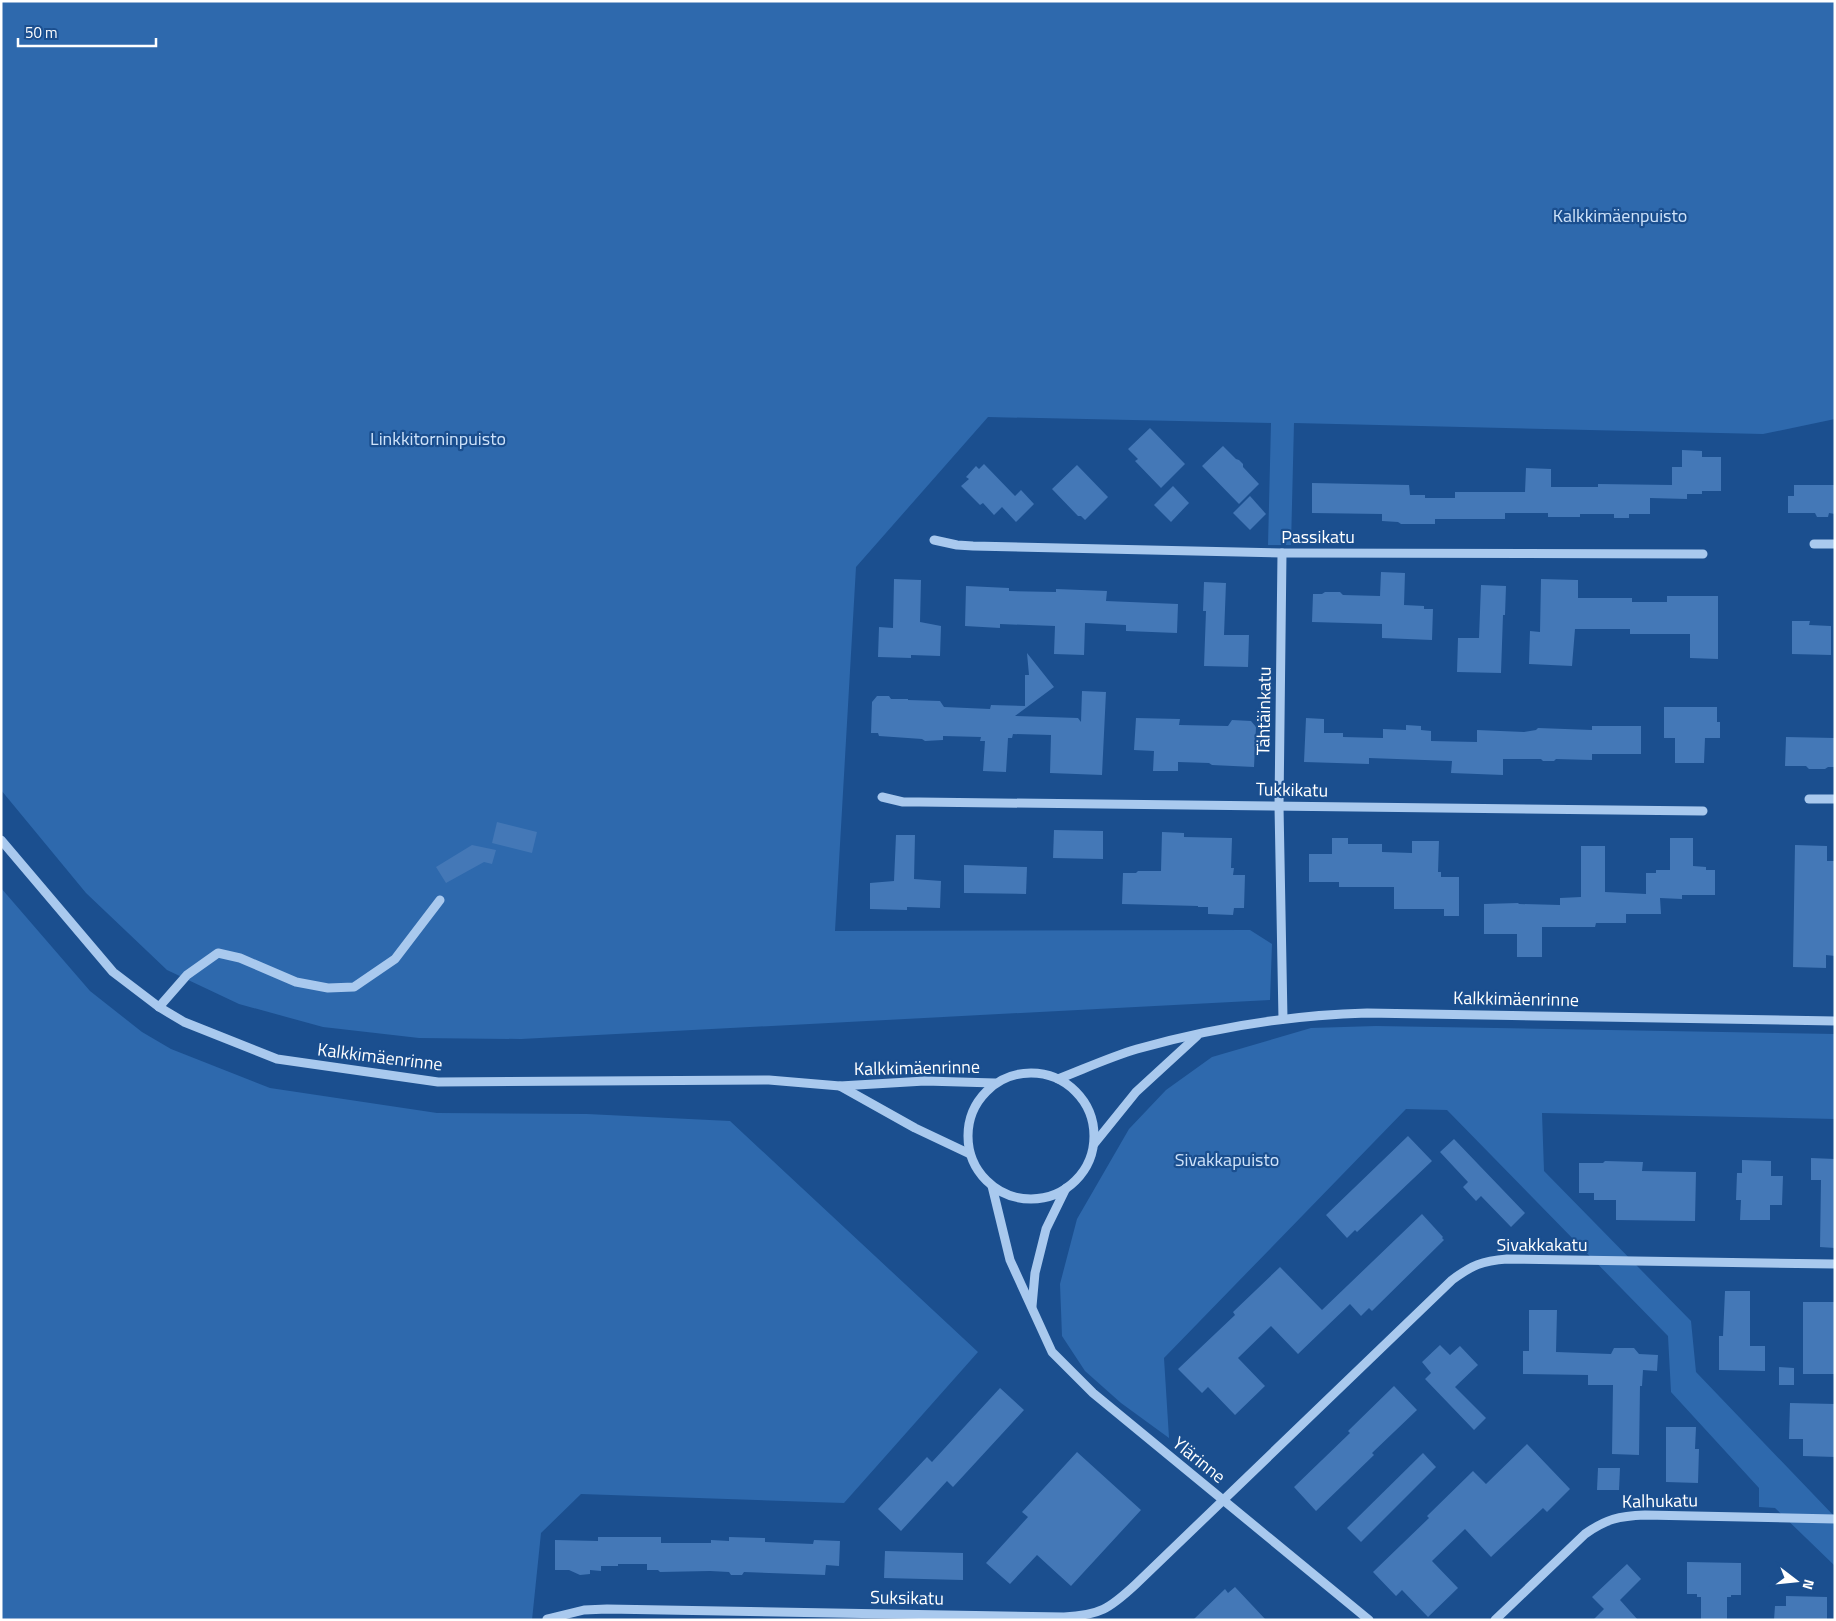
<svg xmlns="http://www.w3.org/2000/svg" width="1836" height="1621" font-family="'Titillium Web',sans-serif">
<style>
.green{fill:#2e69ad}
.building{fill:#4478b7}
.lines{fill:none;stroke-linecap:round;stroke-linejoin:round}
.minor{stroke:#a9c9ee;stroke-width:9}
.labels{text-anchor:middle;stroke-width:4.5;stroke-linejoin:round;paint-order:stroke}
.park-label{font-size:18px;fill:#cfe3fa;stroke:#1b4f8f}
.street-label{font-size:18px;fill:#fff;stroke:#1b4f8f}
</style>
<rect width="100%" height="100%" fill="#1b4f8f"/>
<g class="green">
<path d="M 1,1 L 1835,1 L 1835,419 L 1763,434 L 1294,423 L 1291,545 L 1268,545 L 1271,423 L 988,417 L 856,567 L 835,931 L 1250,930 L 1272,944 L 1270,1000 L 521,1039 L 419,1038 L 323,1027 L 239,1004 L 167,970 L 86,893 L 1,790 Z"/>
<path d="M 1,888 L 90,991 L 142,1032 L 171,1049 L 270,1088 L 437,1113 L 587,1114 L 730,1121 L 978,1352 L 844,1503 L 581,1494 L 541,1533 L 532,1620 L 1,1620 Z"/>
<path d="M 1376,1026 L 1835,1034 L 1835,1119 L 1542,1113 L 1544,1171 L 1691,1321 L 1696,1372 L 1835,1517 L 1835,1566 L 1775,1508 L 1759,1507 L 1759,1488 L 1671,1392 L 1668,1336 L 1447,1110 L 1406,1109 L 1164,1358 L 1169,1438 L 1121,1403 L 1085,1371 L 1062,1336 L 1060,1284 L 1077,1219 L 1129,1129 L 1166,1090 L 1212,1057 L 1311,1028 Z"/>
</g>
<g class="building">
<path d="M 1150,428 L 1185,464 L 1161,488 L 1135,461 L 1138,459 L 1128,449 Z"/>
<path d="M 1223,446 L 1236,459 L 1239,460 L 1243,464 L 1243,467 L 1259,484 L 1239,504 L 1202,466 Z"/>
<path d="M 1682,450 L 1702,451 L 1702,457 L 1721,457 L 1721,491 L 1702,491 L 1702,494 L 1687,494 L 1687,499 L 1650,498 L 1650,514 L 1629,514 L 1629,518 L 1614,518 L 1614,514 L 1580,514 L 1580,517 L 1548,517 L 1548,513 L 1505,513 L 1505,519 L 1435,519 L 1435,524 L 1401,524 L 1398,522 L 1382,521 L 1382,514 L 1312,513 L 1312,483 L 1409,485 L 1410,495 L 1425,495 L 1425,498 L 1455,498 L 1455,492 L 1525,492 L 1526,468 L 1551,469 L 1551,487 L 1598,487 L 1598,484 L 1672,485 L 1672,467 L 1682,467 Z"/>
<path d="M 984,464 L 1015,496 L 1021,490 L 1034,504 L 1016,522 L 1002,507 L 994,515 L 983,503 L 980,505 L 961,486 L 969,479 L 966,477 L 976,466 L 979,469 Z"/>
<path d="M 1077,465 L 1108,497 L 1085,520 L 1081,516 L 1078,516 L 1052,489 Z"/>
<path d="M 1794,485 L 1835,485 L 1835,514 L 1829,513 L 1828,517 L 1817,517 L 1815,513 L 1788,513 L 1788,496 L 1794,496 Z"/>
<path d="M 1173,486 L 1189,503 L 1171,522 L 1154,505 Z"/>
<path d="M 1250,496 L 1266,514 L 1250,530 L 1233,513 Z"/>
<path d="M 1381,572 L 1405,573 L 1404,605 L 1424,606 L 1424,609 L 1433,609 L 1432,640 L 1382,638 L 1382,624 L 1312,622 L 1313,594 L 1322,594 L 1325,592 L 1340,592 L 1343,595 L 1380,596 Z"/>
<path d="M 894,579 L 921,580 L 920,622 L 941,626 L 940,656 L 911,655 L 911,658 L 878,657 L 879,627 L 893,628 Z"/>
<path d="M 1541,579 L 1578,580 L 1578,598 L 1632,598 L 1632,602 L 1667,602 L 1667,596 L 1718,596 L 1718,659 L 1690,658 L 1690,634 L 1630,634 L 1630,629 L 1575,629 L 1572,666 L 1529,664 L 1530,631 L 1540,632 Z"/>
<path d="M 1204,582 L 1226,583 L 1224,635 L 1249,635 L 1248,667 L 1204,666 L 1206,611 L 1203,611 Z"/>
<path d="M 1481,585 L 1506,586 L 1505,615 L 1503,615 L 1501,673 L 1457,672 L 1458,638 L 1479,638 Z"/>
<path d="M 966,586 L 1009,588 L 1009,591 L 1056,592 L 1056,589 L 1107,591 L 1106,601 L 1178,604 L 1177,633 L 1126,631 L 1126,625 L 1085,623 L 1084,655 L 1054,654 L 1055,626 L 1000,624 L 1000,628 L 965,626 Z"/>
<path d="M 1792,621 L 1810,621 L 1809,625 L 1831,626 L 1831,655 L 1792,654 Z"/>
<path d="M 1027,653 L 1054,687 L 1015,716 L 1078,718 L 1081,722 L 1082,691 L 1106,692 L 1102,775 L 1050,773 L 1051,735 L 1013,734 L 1012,738 L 1008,738 L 1006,772 L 983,771 L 985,741 L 980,741 L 981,737 L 943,736 L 943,740 L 925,741 L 922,739 L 879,736 L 878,733 L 871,733 L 872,702 L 877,696 L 889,696 L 891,699 L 908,699 L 908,700 L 940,701 L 944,707 L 990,709 L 991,705 L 1025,706 L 1025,675 L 1029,675 Z"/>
<path d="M 1664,707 L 1717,707 L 1717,722 L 1720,722 L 1720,738 L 1705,738 L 1704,763 L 1675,763 L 1675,738 L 1664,738 Z"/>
<path d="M 1136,718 L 1180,719 L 1179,725 L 1228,726 L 1232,720 L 1251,721 L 1256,727 L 1254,767 L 1212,765 L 1209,763 L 1178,762 L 1178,771 L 1153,771 L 1154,751 L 1134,750 Z"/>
<path d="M 1306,718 L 1324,719 L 1324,733 L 1343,733 L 1343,737 L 1383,738 L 1383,729 L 1406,730 L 1406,725 L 1421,726 L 1421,730 L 1431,731 L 1431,741 L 1477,742 L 1477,730 L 1524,732 L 1536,730 L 1538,728 L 1592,730 L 1592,726 L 1641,726 L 1641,754 L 1592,754 L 1592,760 L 1556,759 L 1554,761 L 1543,761 L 1541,759 L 1503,759 L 1503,775 L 1451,773 L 1452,761 L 1369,758 L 1369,764 L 1304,762 Z"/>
<path d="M 1786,737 L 1835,738 L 1835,767 L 1828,767 L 1825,769 L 1809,769 L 1806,766 L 1785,766 Z"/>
<path d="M 497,822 L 537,832 L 532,853 L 492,843 Z"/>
<path d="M 1054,830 L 1103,831 L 1103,859 L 1053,858 Z"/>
<path d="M 1162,832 L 1184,833 L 1184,837 L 1232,838 L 1231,868 L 1234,868 L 1233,875 L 1245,875 L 1244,908 L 1234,908 L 1233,915 L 1208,914 L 1208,907 L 1198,907 L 1198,906 L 1122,904 L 1123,873 L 1136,873 L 1138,871 L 1161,871 Z"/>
<path d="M 896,835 L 915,835 L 914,879 L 941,881 L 940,908 L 907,907 L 907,910 L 870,909 L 870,883 L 894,881 Z"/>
<path d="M 1332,838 L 1348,838 L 1348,844 L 1382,844 L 1382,852 L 1412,853 L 1412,841 L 1439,841 L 1438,872 L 1441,872 L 1441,877 L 1459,877 L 1459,916 L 1444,916 L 1444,909 L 1394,909 L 1394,887 L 1339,887 L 1339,882 L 1309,882 L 1309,854 L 1332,854 Z"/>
<path d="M 1670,838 L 1693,838 L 1693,866 L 1706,867 L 1706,870 L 1715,870 L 1715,895 L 1682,895 L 1682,899 L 1660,898 L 1661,914 L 1626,914 L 1626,923 L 1596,923 L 1595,927 L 1542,927 L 1542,957 L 1517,957 L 1517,934 L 1484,934 L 1484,904 L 1518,903 L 1519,904 L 1560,905 L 1560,898 L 1581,897 L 1581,846 L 1605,846 L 1605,892 L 1646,894 L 1646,873 L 1656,873 L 1656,870 L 1670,870 Z"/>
<path d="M 472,845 L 496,850 L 492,864 L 484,862 L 446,883 L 436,867 Z"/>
<path d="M 1795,845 L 1827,846 L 1827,861 L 1835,861 L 1835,956 L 1826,955 L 1826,968 L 1793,967 Z"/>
<path d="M 964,865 L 1027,867 L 1026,894 L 964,893 Z"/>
<path d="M 1408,1136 L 1432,1161 L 1357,1232 L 1355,1230 L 1347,1238 L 1326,1215 Z"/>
<path d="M 1454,1139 L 1525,1213 L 1511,1227 L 1481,1196 L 1476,1201 L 1463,1187 L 1468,1182 L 1440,1152 Z"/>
<path d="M 1811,1158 L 1835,1159 L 1835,1248 L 1820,1247 L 1821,1180 L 1811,1180 Z"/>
<path d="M 1742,1160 L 1771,1161 L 1771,1176 L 1783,1176 L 1782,1205 L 1770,1205 L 1770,1220 L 1740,1220 L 1741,1200 L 1736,1200 L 1737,1173 L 1742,1173 Z"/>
<path d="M 1605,1161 L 1643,1162 L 1642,1171 L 1696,1172 L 1695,1221 L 1616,1220 L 1616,1200 L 1594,1200 L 1594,1193 L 1579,1193 L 1579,1163 L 1603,1163 Z"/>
<path d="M 1422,1214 L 1443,1237 L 1442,1238 L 1444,1240 L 1372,1311 L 1369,1308 L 1361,1316 L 1350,1304 L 1298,1354 L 1271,1326 L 1238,1358 L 1265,1386 L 1235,1415 L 1208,1387 L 1202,1393 L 1178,1369 L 1235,1315 L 1233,1312 L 1280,1267 L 1322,1310 Z"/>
<path d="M 1725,1291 L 1750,1291 L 1750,1346 L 1765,1346 L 1765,1371 L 1719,1370 L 1719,1336 L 1723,1336 Z"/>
<rect x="1803" y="1302" width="32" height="72"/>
<path d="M 1529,1310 L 1557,1310 L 1556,1352 L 1611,1354 L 1614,1348 L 1634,1348 L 1639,1354 L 1658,1355 L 1657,1371 L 1643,1370 L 1642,1386 L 1640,1386 L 1639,1455 L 1612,1454 L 1613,1385 L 1588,1385 L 1588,1375 L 1523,1374 L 1523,1351 L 1529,1351 Z"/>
<path d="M 1440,1345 L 1450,1355 L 1460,1346 L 1478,1365 L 1455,1387 L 1486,1418 L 1474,1430 L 1425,1379 L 1431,1373 L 1422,1362 Z"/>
<path d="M 1779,1367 L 1794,1368 L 1794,1385 L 1779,1385 Z"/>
<path d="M 1394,1386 L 1417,1410 L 1372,1453 L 1374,1455 L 1316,1511 L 1294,1487 L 1350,1433 L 1348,1431 Z"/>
<path d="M 1000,1388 L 1024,1410 L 953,1487 L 947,1481 L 901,1531 L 878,1509 L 927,1457 L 932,1462 Z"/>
<path d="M 1790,1403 L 1835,1404 L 1835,1457 L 1803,1456 L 1803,1439 L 1789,1439 Z"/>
<path d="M 1666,1427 L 1696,1427 L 1695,1449 L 1699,1449 L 1698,1483 L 1666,1482 Z"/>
<path d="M 1527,1444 L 1570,1489 L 1547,1512 L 1543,1508 L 1491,1557 L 1465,1529 L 1432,1561 L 1458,1588 L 1428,1617 L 1402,1590 L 1396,1596 L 1373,1572 L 1429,1518 L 1427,1516 L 1473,1471 L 1486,1484 Z"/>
<path d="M 1077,1452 L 1141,1510 L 1071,1586 L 1037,1555 L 1010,1584 L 986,1563 L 1028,1517 L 1022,1512 Z"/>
<path d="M 1423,1453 L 1436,1467 L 1361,1542 L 1347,1528 Z"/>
<path d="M 1598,1468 L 1620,1468 L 1619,1490 L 1597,1490 Z"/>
<path d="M 598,1537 L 661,1537 L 661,1543 L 711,1543 L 711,1540 L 729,1541 L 729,1537 L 765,1538 L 765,1542 L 813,1544 L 814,1540 L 840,1541 L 839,1566 L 826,1565 L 825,1575 L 744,1572 L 742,1575 L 731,1575 L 729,1572 L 710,1571 L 660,1572 L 658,1570 L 647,1570 L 647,1564 L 618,1564 L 618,1566 L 601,1566 L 601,1571 L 590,1570 L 590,1574 L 580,1575 L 569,1570 L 555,1570 L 555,1540 L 598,1541 Z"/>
<path d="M 885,1551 L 963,1553 L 963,1580 L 884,1578 Z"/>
<path d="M 1687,1562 L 1741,1563 L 1741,1595 L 1731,1595 L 1731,1597 L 1727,1597 L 1727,1620 L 1701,1620 L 1701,1597 L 1697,1597 L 1697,1594 L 1687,1594 Z"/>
<path d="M 1627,1564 L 1641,1579 L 1620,1600 L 1638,1620 L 1593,1620 L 1604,1609 L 1592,1597 Z"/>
<path d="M 1235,1587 L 1266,1620 L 1193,1620 L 1225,1589 L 1228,1593 Z"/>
<path d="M 1786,1596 L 1827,1597 L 1827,1620 L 1774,1620 L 1775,1606 L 1786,1606 Z"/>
</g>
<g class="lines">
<g class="minor">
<path d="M 934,540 L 957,545 L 973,546 L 1282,553 L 1703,554"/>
<path d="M 1814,544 L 1835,544"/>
<path d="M 1282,553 L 1279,806 L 1283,1019"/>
<path d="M 882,797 L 903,802 L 919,802 L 1703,811"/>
<path d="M 1809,799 L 1835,799"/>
<path d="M 1,840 L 113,972 L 159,1007 L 184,1022 L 277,1059 L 438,1082 L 769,1080 L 840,1086 L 925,1081 L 995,1083"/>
<path d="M 159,1007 L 187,975 L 218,953 L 240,958 L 296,982 L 328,988 L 354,987 L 395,959 L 440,900"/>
<circle cx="1031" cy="1136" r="63"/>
<path d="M 1058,1079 C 1084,1069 1110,1057 1137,1049 C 1212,1028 1289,1015 1367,1013 L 1835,1021"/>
<path d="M 840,1086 L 915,1128 L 970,1154"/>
<path d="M 1094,1144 L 1136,1092 L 1197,1036"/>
<path d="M 992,1186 L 1010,1260 L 1052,1352 L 1093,1393 L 1369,1620"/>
<path d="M 1032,1306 L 1035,1273 L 1046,1229 L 1066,1188"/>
<path d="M 547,1619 L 584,1610 L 607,1609 L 1064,1617 C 1100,1615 1109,1609 1135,1585 L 1452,1280 C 1472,1265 1482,1261 1507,1259 L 1835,1264"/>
<path d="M 1495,1620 L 1585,1534 C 1606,1519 1619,1516 1645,1515 L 1835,1519"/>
</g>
</g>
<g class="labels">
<g class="park-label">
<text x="1620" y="222">Kalkkimäenpuisto</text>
<text x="438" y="445">Linkkitorninpuisto</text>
<text x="1227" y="1166">Sivakkapuisto</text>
</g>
<g class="street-label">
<text x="1318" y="543">Passikatu</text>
<text transform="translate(1264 711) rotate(-89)" y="6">Tähtäinkatu</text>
<text transform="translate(1292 790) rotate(1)" y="6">Tukkikatu</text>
<text transform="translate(1516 999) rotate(1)" y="6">Kalkkimäenrinne</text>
<text transform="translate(380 1057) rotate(7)" y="6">Kalkkimäenrinne</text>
<text transform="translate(917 1068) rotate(-1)" y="6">Kalkkimäenrinne</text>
<text x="1542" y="1251">Sivakkakatu</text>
<text transform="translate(1199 1460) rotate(39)" y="6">Ylärinne</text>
<text transform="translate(1660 1501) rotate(-1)" y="6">Kalhukatu</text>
<text transform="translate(907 1598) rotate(1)" y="6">Suksikatu</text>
</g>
</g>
<rect width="1836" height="1621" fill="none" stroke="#ffffff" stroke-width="5"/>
<g transform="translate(1796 1581) rotate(106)" stroke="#1b4f8f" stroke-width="4" paint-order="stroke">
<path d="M0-4L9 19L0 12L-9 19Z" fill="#ffffff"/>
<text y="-8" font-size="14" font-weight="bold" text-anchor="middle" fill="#ffffff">N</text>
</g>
<path d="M18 38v8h138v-8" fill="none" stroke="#ffffff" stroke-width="2.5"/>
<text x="25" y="38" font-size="15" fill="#ffffff" stroke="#1b4f8f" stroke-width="4" paint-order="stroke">50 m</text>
</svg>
